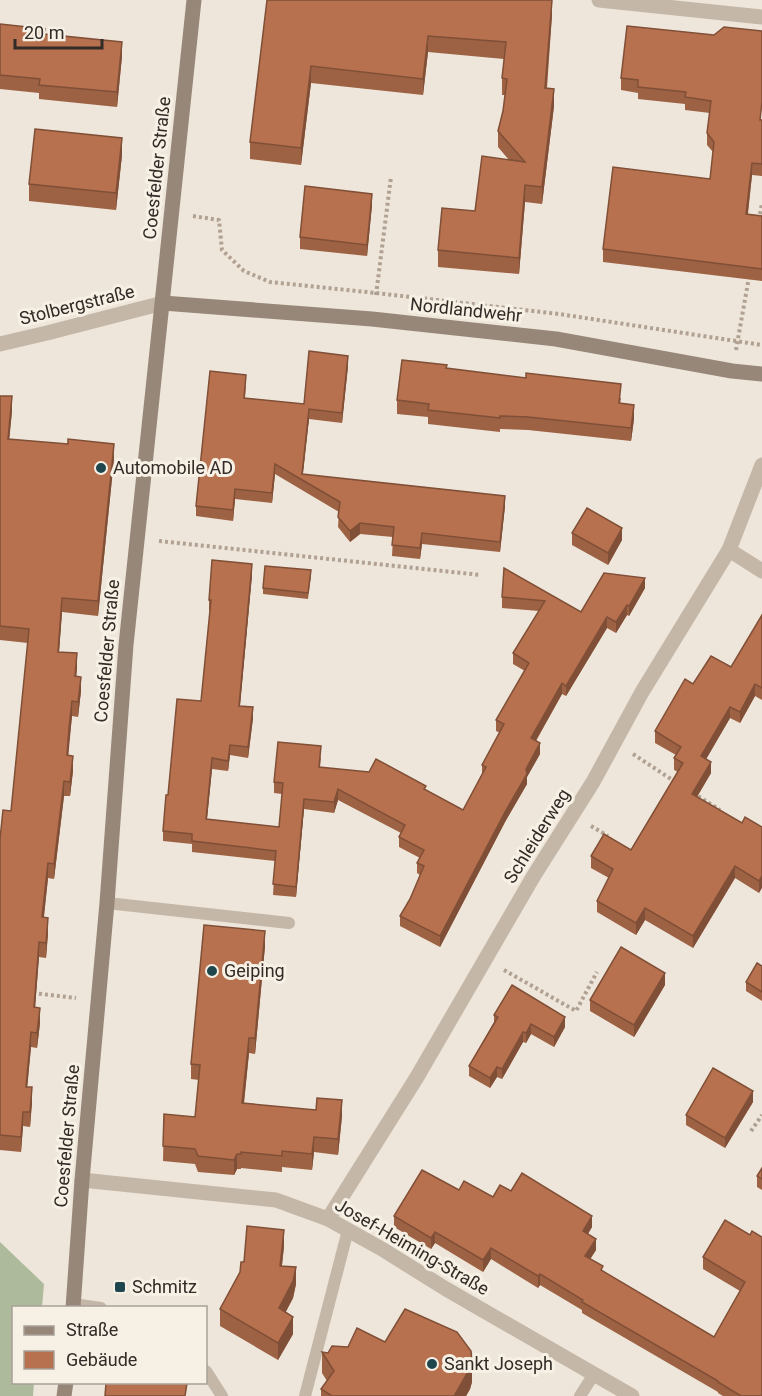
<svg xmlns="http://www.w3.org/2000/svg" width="762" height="1396" font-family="Roboto,sans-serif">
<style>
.green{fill:#adbb9c}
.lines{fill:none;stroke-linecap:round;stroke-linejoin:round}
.path{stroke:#b0a192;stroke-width:4;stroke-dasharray:3 3;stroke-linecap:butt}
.lane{stroke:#c4b7a7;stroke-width:12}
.street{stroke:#c4b7a7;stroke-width:15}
.secondary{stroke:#978779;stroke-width:15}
.wall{fill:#9d6143}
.shaded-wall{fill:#804f37}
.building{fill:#b7714e;stroke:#804f37;stroke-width:1.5}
.poi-dot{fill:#21474e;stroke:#f6f0e5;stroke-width:2}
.labels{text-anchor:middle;stroke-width:6;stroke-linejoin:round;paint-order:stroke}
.street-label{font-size:18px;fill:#322b27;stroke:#f6f0e5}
.poi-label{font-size:18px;fill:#322b27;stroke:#f6f0e5;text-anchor:start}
</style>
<rect width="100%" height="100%" fill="#eee6da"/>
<path class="green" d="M 0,1242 L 44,1284 L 42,1307 L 14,1308 L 14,1382 L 34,1383 L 33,1396 L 0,1396 Z"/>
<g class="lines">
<g class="path">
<path d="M 193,216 L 219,220 L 222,250 L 244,271 L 270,282 L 376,293 L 559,314 L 762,345"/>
<path d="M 759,220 L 762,203"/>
<path d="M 376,295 L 391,177"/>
<path d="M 736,350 L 749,277"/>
<path d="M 159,541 L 481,575"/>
<path d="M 633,754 L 677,783"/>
<path d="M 693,793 L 720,810"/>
<path d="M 591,826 L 608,836"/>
<path d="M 504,970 L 576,1011 L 597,972"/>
<path d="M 33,993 L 76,998"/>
<path d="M 751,1131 L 762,1115"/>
</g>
<g class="lane">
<path d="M 107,903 L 289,923"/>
<path d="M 73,1304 L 101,1308"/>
<path d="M 206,1371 L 222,1396"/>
<path d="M 305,1396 L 348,1230"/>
<path d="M 580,1396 L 594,1374"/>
</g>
<g class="street">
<path d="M 599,0 L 762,17"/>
<path d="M 0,344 L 47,333 L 163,303"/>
<path d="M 729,550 L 762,571"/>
<path d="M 82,1180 L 276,1200 L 328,1219 L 382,1249 L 446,1289 L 632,1396"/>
<path d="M 328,1219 L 417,1077 L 533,877 L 593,782 L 642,692 L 729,550 L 762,465"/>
</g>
<g class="secondary">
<path d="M 163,303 L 372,319 L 556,339 L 732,371 L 762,374"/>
<path d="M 73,1308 L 82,1180 L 107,903 L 126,645 L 194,0"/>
<path d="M 64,1396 L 66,1382"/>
</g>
</g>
<g class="wall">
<path d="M 267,0 L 552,15 L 547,88 L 554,106 L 542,204 L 525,202 L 519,274 L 438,267 L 438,250 L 475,211 L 509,160 L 498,147 L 498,131 L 503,111 L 505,95 L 502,95 L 502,78 L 504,59 L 428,52 L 423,95 L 311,83 L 301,165 L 250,159 L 250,142 Z"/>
<path d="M 0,24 L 45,34 L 122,56 L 117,107 L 39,99 L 39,93 L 0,89 Z"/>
<path d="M 627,26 L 762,120 L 762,176 L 752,175 L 748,214 L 762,216 L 762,281 L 603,262 L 603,249 L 710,179 L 713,152 L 707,145 L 707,133 L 710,113 L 685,110 L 685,104 L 638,99 L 638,93 L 621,90 L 621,78 Z"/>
<path d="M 122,155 L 116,210 L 29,201 L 29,184 Z"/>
<path d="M 372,205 L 367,256 L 300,249 L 300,237 Z"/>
<path d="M 348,366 L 342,423 L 309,419 L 303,474 L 505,506 L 500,552 L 422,544 L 420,559 L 392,556 L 393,537 L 360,534 L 350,542 L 338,527 L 339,512 L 275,474 L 272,503 L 235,499 L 233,521 L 196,516 L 196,506 L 246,385 L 245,398 L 304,404 Z"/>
<path d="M 447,369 L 526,378 L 621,398 L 620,404 L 634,419 L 631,441 L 528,430 L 500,429 L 500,432 L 428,424 L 428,417 L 397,414 L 397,400 Z"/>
<path d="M 0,396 L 12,411 L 9,439 L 114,459 L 98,616 L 62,612 L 59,652 L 77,668 L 76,676 L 81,691 L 78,717 L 72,716 L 69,743 L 68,755 L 73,771 L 70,796 L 64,796 L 54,879 L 48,878 L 44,917 L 48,933 L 46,958 L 39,957 L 35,1007 L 40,1023 L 37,1048 L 31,1047 L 27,1087 L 32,1102 L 30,1127 L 23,1126 L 21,1152 L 0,1150 L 0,839 L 11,811 L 28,643 L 0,640 Z"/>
<path d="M 572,533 L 622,540 L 608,565 L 572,545 Z"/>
<path d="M 504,568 L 581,612 L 645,588 L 629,616 L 627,615 L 616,633 L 607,628 L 566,696 L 562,694 L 536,741 L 540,754 L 527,777 L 527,784 L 505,822 L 440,947 L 400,926 L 400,916 L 410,899 L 420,875 L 417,873 L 417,863 L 420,858 L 399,847 L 399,837 L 401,833 L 338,800 L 334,813 L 304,809 L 296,897 L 273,895 L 275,861 L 192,852 L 192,844 L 163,841 L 163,831 L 168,795 L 201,701 L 210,611 L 209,610 L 209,600 L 252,575 L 240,706 L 253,718 L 248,758 L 230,755 L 228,771 L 212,769 L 207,819 L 279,827 L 282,794 L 274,793 L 274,782 L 321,757 L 320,768 L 426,790 L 463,810 L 482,774 L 482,765 L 500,733 L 496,731 L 496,720 L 525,671 L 513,664 L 513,653 L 539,611 L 502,608 L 502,597 Z"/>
<path d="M 311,576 L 308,599 L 263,594 L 263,588 Z"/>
<path d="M 762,615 L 762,700 L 755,696 L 740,723 L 730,718 L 706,759 L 711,773 L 697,797 L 742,823 L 762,827 L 759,893 L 735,878 L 693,948 L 645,920 L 636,935 L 597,912 L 597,901 L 609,878 L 591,868 L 591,856 L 631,850 L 678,772 L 674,770 L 674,758 L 676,755 L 655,743 L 655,731 L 693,684 L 731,667 Z"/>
<path d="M 265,946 L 255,1054 L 249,1053 L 244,1104 L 342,1116 L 338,1155 L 314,1152 L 312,1170 L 282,1167 L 282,1172 L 241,1168 L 241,1169 L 237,1169 L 234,1175 L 198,1172 L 195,1164 L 163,1161 L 164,1114 L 195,1117 L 199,1080 L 191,1079 L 191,1064 Z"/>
<path d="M 762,966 L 762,1001 L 746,991 L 746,982 Z"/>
<path d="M 665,985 L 634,1037 L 590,1011 L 590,1000 Z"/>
<path d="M 494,1015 L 565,1027 L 554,1047 L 531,1034 L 526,1043 L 523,1042 L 502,1079 L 497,1077 L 490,1088 L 469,1076 L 469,1066 L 494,1022 Z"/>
<path d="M 753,1102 L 725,1148 L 686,1125 L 686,1115 Z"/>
<path d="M 762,1168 L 762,1190 L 757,1187 L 757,1176 Z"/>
<path d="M 459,1190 L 493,1197 L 511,1191 L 592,1227 L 587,1234 L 596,1250 L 590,1259 L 603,1271 L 714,1337 L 740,1291 L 703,1269 L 703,1257 L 750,1235 L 762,1396 L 723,1396 L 718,1393 L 718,1392 L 582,1313 L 582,1310 L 540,1285 L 538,1288 L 491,1259 L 483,1272 L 435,1243 L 431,1249 L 394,1227 L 394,1216 Z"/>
<path d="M 284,1246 L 282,1266 L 296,1284 L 293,1298 L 285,1313 L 293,1334 L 278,1360 L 220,1326 L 220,1309 L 240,1272 L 244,1262 Z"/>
<path d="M 385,1342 L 472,1382 L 470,1389 L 466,1396 L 321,1396 L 321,1389 L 327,1381 L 322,1373 L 322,1352 L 328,1353 L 348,1347 Z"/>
</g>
<g class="shaded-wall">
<path d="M 552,0 L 552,15 L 545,104 L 545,88 Z"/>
<path d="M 428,36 L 428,52 L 423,95 L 423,79 Z"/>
<path d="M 122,42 L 122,56 L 117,107 L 117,92 Z"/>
<path d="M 311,66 L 311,83 L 301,165 L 301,148 Z"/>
<path d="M 554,89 L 554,106 L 542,204 L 542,187 Z"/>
<path d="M 122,138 L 122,155 L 116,210 L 116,193 Z"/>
<path d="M 752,163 L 752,175 L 746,227 L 746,214 Z"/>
<path d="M 525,185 L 525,202 L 519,274 L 519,258 Z"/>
<path d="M 372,194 L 372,205 L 367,256 L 367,245 Z"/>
<path d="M 348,356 L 348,366 L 342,423 L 342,413 Z"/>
<path d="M 12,396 L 12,411 L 8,453 L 8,439 Z"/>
<path d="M 634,405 L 634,419 L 631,441 L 631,428 Z"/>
<path d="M 309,409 L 309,419 L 302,480 L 302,474 Z"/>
<path d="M 114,444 L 114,459 L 98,616 L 98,601 Z"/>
<path d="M 275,464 L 275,474 L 272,503 L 272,493 Z"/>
<path d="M 235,489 L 235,499 L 233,521 L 233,510 Z"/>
<path d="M 505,496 L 505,506 L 500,552 L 500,542 Z"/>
<path d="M 360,523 L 360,534 L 350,542 L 350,531 Z"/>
<path d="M 622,528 L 622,540 L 608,565 L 608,553 Z"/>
<path d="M 422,533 L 422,544 L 420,559 L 420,548 Z"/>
<path d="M 252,564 L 252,575 L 239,716 L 239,706 Z"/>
<path d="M 645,578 L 645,588 L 629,616 L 629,606 Z"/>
<path d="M 62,598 L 62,612 L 58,666 L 58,652 Z"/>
<path d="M 627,605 L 627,615 L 616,633 L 616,622 Z"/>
<path d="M 607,617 L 607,628 L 566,696 L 566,686 Z"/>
<path d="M 77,653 L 77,668 L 75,691 L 75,676 Z"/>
<path d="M 81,677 L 81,691 L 78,717 L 78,702 Z"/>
<path d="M 562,683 L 562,694 L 531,749 L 531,738 Z"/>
<path d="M 755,684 L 755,696 L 740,723 L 740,712 Z"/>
<path d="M 72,701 L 72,716 L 67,770 L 67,755 Z"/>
<path d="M 253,707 L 253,718 L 248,758 L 248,747 Z"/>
<path d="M 730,707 L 730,718 L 701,768 L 701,756 Z"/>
<path d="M 540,743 L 540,754 L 527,777 L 527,784 L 505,822 L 440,947 L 440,936 L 526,769 Z"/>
<path d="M 230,745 L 230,755 L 228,771 L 228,761 Z"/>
<path d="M 73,756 L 73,771 L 70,796 L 70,782 Z"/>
<path d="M 212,758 L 212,769 L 206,829 L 206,819 Z"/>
<path d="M 711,762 L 711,773 L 692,805 L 692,794 Z"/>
<path d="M 64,781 L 64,796 L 54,879 L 54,864 Z"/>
<path d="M 338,789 L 338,800 L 334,813 L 334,802 Z"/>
<path d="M 304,799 L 304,809 L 296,897 L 296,887 Z"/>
<path d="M 48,863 L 48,878 L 42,932 L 42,917 Z"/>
<path d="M 735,866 L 735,878 L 693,948 L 693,936 Z"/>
<path d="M 762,876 L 762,888 L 759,893 L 759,881 Z"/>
<path d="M 645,908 L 645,920 L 636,935 L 636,923 Z"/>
<path d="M 48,918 L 48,933 L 46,958 L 46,943 Z"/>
<path d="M 265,931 L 265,946 L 255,1054 L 255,1038 Z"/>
<path d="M 39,942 L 39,957 L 34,1022 L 34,1007 Z"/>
<path d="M 665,973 L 665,985 L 634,1037 L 634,1025 Z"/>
<path d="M 40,1008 L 40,1023 L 37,1048 L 37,1033 Z"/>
<path d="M 565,1017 L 565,1027 L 554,1047 L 554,1037 Z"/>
<path d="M 531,1024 L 531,1034 L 526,1043 L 526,1033 Z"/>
<path d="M 31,1032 L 31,1047 L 26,1101 L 26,1087 Z"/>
<path d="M 523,1032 L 523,1042 L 502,1079 L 502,1069 Z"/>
<path d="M 249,1038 L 249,1053 L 242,1119 L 242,1103 Z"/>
<path d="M 497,1067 L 497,1077 L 490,1088 L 490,1078 Z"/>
<path d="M 32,1087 L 32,1102 L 30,1127 L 30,1112 Z"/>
<path d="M 753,1091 L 753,1102 L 725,1148 L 725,1138 Z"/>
<path d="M 342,1100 L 342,1116 L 338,1155 L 338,1139 Z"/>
<path d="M 23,1112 L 23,1126 L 21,1152 L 21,1137 Z"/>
<path d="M 314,1137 L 314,1152 L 312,1170 L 312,1154 Z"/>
<path d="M 237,1154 L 237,1169 L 234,1175 L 234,1160 Z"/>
<path d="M 592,1216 L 592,1227 L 583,1243 L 583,1231 Z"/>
<path d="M 284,1230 L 284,1246 L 280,1282 L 280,1266 Z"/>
<path d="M 435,1232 L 435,1243 L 431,1249 L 431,1238 Z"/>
<path d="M 596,1239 L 596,1250 L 585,1267 L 585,1256 Z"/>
<path d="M 491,1248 L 491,1259 L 483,1272 L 483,1260 Z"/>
<path d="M 296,1267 L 296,1284 L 293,1298 L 279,1325 L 279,1308 Z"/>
<path d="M 540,1274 L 540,1285 L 538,1288 L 538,1276 Z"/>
<path d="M 293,1317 L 293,1334 L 278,1360 L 278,1343 Z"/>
<path d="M 472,1361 L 472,1382 L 470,1389 L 466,1396 L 454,1396 Z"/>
</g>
<g class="building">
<path d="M 267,0 L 552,0 L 545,88 L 554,89 L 542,187 L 525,185 L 519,258 L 438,250 L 442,208 L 475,211 L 482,156 L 525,162 L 498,131 L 503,111 L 507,79 L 502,78 L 506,42 L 428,36 L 423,79 L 311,66 L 301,148 L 250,142 Z"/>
<path d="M 0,24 L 45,29 L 44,34 L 122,42 L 117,92 L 39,85 L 40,79 L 0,75 Z"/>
<path d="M 627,26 L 714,35 L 724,27 L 762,31 L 762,102 L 760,120 L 762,120 L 762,164 L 752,163 L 746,214 L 762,216 L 762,269 L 603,249 L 613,167 L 710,179 L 714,142 L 707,133 L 711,101 L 685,97 L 686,92 L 638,87 L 638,80 L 621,78 Z"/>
<path d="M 35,129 L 122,138 L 116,193 L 29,184 Z"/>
<path d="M 305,186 L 372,194 L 367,245 L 300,237 Z"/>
<path d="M 309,351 L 348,356 L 342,413 L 309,409 L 302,474 L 505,496 L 500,542 L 422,533 L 420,548 L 392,545 L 394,527 L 360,523 L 350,531 L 338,517 L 340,502 L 275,464 L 272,493 L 235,489 L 233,510 L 196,506 L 210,371 L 246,375 L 244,398 L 304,404 Z"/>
<path d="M 402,360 L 447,365 L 446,368 L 526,378 L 526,373 L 621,384 L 619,403 L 634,405 L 631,428 L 528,417 L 500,416 L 500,418 L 428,410 L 429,404 L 397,400 Z"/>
<path d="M 0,396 L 12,396 L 8,439 L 68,444 L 68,439 L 114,444 L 98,601 L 62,598 L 58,652 L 77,653 L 75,676 L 81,677 L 78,702 L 72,701 L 69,728 L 67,755 L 73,756 L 70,782 L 64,781 L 54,864 L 48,863 L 42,917 L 48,918 L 46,943 L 39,942 L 34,1007 L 40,1008 L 37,1033 L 31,1032 L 26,1087 L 32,1087 L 30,1112 L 23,1112 L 21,1137 L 0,1135 L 0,839 L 3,810 L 11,811 L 29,629 L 0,626 Z"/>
<path d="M 587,508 L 622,528 L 608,553 L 572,533 Z"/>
<path d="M 212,560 L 252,564 L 239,706 L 253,707 L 248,747 L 230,745 L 228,761 L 212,758 L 206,819 L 279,827 L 283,783 L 274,782 L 278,742 L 321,746 L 319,767 L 369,772 L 376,759 L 426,786 L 424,789 L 463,810 L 486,767 L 482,765 L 504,724 L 496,720 L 529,663 L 513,653 L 545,601 L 502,597 L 504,568 L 581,612 L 604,573 L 645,578 L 629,606 L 627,605 L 616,622 L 607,617 L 566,686 L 562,683 L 531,738 L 540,743 L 526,769 L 527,774 L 505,812 L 440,936 L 400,916 L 410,899 L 424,866 L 417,863 L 424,850 L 399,837 L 405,825 L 338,789 L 334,802 L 304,799 L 296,887 L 273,884 L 276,851 L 192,841 L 192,834 L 163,831 L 166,795 L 168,795 L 177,699 L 201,701 L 211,600 L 209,600 Z"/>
<path d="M 265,566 L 311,570 L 308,593 L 263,588 Z"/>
<path d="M 762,615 L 762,688 L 755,684 L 740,712 L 730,707 L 701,756 L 711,762 L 692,794 L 742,823 L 745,817 L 762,827 L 762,876 L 759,881 L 735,866 L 693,936 L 645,908 L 636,923 L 597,901 L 613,869 L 591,856 L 604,834 L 631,850 L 683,763 L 674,758 L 681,747 L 655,731 L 685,679 L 693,684 L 711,656 L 731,667 Z"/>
<path d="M 204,925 L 265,931 L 255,1038 L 249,1038 L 242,1103 L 316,1110 L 317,1098 L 342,1100 L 338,1139 L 314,1137 L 312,1154 L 282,1151 L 282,1156 L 241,1152 L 241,1154 L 237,1154 L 234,1160 L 198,1156 L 195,1149 L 163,1146 L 164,1114 L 195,1117 L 200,1065 L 191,1064 Z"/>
<path d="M 621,947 L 665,973 L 634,1025 L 590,1000 Z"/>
<path d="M 757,963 L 762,966 L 762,992 L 746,982 Z"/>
<path d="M 512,985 L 565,1017 L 554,1037 L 531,1024 L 526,1033 L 523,1032 L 502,1069 L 497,1067 L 490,1078 L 469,1066 L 498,1017 L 494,1015 Z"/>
<path d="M 713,1068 L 753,1091 L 725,1138 L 686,1115 Z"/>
<path d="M 762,1168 L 762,1179 L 757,1176 Z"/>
<path d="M 422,1170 L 459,1190 L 464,1181 L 493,1197 L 500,1185 L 511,1191 L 522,1173 L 592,1216 L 583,1231 L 596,1239 L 585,1256 L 603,1266 L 601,1270 L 714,1337 L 745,1282 L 703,1257 L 725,1220 L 750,1235 L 752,1231 L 762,1237 L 762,1396 L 741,1396 L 718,1382 L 718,1381 L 582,1302 L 583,1300 L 540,1274 L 538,1276 L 491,1248 L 483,1260 L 435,1232 L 431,1238 L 394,1216 Z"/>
<path d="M 247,1226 L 284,1230 L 280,1266 L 296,1267 L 293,1281 L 279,1308 L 293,1317 L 278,1343 L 220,1309 L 240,1272 L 241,1262 L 244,1262 Z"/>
<path d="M 405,1309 L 457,1332 L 471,1351 L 472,1361 L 470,1368 L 454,1396 L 332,1396 L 321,1389 L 334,1371 L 322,1352 L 328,1353 L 332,1346 L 348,1347 L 357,1328 L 385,1342 Z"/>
<path d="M 106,1383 L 187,1383 L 185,1396 L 105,1396 Z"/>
</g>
<g class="poi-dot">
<circle cx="101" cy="468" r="6"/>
<circle cx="212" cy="971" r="6"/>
<rect x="114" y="1281" width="12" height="12" rx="3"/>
<circle cx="432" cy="1364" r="6"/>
</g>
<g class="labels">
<g class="street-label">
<text transform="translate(157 168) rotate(-84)" y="6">Coesfelder Straße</text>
<text transform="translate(77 305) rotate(-14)" y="6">Stolbergstraße</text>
<text transform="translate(466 310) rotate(6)" y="6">Nordlandwehr</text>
<text transform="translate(107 651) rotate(-85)" y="6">Coesfelder Straße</text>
<text transform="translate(537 836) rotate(-58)" y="6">Schleiderweg</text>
<text transform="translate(67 1136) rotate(-85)" y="6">Coesfelder Straße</text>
<text transform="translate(412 1247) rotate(30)" y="6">Josef-Heiming-Straße</text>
</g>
<g class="poi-label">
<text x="113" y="474">Automobile AD</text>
<text x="224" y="977">Geiping</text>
<text x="132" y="1293">Schmitz</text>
<text x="444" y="1370">Sankt Joseph</text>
</g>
</g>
<rect x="12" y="1306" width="195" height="78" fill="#f6f0e5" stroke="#a8a199" stroke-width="1.5"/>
<rect x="24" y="1326" width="30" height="9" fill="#978779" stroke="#a8a199" stroke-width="1.5"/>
<text x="66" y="1336" font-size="18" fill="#322b27">Straße</text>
<rect x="24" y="1351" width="30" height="18" fill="#b7714e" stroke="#a8a199" stroke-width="1.5"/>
<text x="66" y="1366" font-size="18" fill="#322b27">Gebäude</text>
<path d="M15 39v9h87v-9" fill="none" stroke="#322b27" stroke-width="3"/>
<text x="24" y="39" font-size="18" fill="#322b27" stroke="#f6f0e5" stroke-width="4.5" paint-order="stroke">20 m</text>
</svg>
